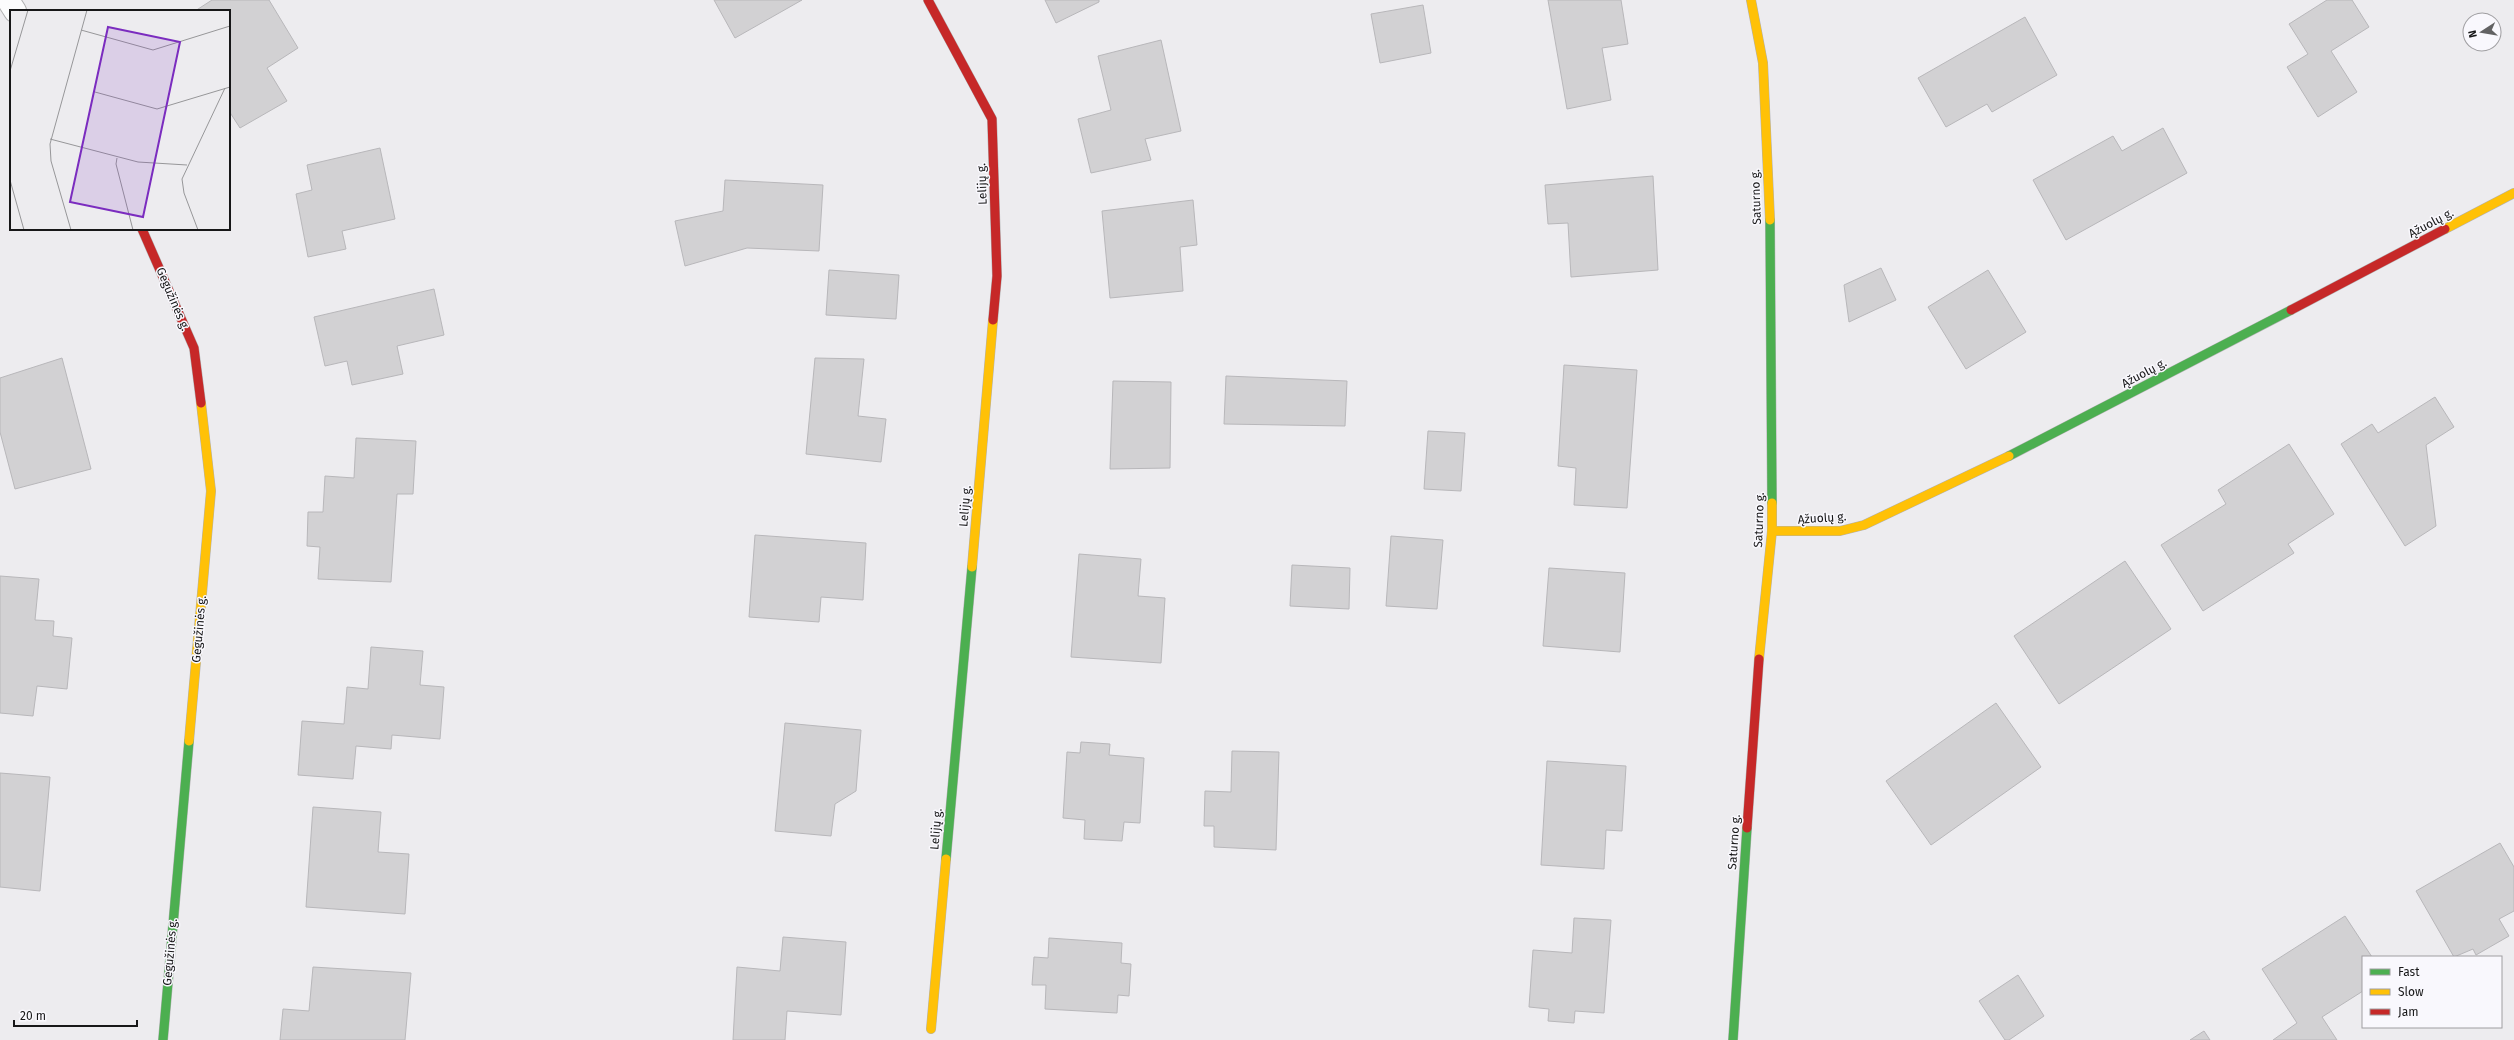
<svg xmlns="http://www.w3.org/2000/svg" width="2514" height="1040" font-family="'Fira Sans',sans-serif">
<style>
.building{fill:#d2d1d3;stroke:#b8b7ba}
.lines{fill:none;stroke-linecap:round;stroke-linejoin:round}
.street-casing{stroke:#b1b1b2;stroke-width:24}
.fast-casing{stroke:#b1b1b2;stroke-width:10}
.slow-casing{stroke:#b1b1b2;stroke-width:10}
.jam-casing{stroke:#b1b1b2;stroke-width:10}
.street{stroke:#fcfcfd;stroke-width:22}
.fast{stroke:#4caf50;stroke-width:9}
.slow{stroke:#ffc107;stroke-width:9}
.jam{stroke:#c62828;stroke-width:9}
.labels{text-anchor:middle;stroke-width:3;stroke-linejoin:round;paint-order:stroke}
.street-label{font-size:12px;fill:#171718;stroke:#f9f8fd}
.inset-road{fill:none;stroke:#979799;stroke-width:1}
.view{fill:#7b2cbf;fill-opacity:0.15;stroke:#7b2cbf;stroke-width:2}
.inset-edge{fill:none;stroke:#171718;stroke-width:2}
</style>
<rect width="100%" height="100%" fill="#edecef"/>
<g class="building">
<path d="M 212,0 L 269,0 L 298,48 L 267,68 L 287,101 L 240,128 L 229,111 L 229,11 L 195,11 Z"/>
<path d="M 714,0 L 802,0 L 735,38 Z"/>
<path d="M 1045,0 L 1099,0 L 1099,2 L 1056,23 Z"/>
<path d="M 1548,0 L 1621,0 L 1628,44 L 1602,48 L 1611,100 L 1567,109 Z"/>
<path d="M 2327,0 L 2352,0 L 2369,27 L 2331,51 L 2357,92 L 2318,117 L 2287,67 L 2308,54 L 2289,24 Z"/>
<path d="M 1423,5 L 1431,53 L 1380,63 L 1371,14 Z"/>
<path d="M 2025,17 L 2057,75 L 1992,112 L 1987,104 L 1946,127 L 1918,78 Z"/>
<path d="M 1161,40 L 1181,131 L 1145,139 L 1151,160 L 1091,173 L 1078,119 L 1111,110 L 1098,56 Z"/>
<path d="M 2163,128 L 2187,173 L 2066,240 L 2033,180 L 2113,136 L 2122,151 Z"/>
<path d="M 380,148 L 395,219 L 342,231 L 346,249 L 308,257 L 296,194 L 312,190 L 307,165 Z"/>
<path d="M 1653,176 L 1658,270 L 1571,277 L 1568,223 L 1548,224 L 1545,185 Z"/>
<path d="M 725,180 L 823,185 L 819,251 L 747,248 L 685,266 L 675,221 L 723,211 Z"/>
<path d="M 1193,200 L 1197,245 L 1180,247 L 1183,291 L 1110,298 L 1102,211 Z"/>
<path d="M 1881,268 L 1896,300 L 1849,322 L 1844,285 Z"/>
<path d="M 829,270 L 899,275 L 896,319 L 826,315 Z"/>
<path d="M 1988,270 L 2026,332 L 1966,369 L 1928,307 Z"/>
<path d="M 434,289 L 444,335 L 397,346 L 403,374 L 352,385 L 347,361 L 325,366 L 314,317 Z"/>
<path d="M 62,358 L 91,469 L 15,489 L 0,432 L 0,378 Z"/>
<path d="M 815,358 L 864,359 L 858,416 L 886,419 L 881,462 L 806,454 Z"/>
<path d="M 1564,365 L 1637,370 L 1627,508 L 1574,505 L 1576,468 L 1558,466 Z"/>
<path d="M 1226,376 L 1347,381 L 1345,426 L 1224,424 Z"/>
<path d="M 1113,381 L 1171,382 L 1170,468 L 1110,469 Z"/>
<path d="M 2435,397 L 2454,427 L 2426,445 L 2436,526 L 2405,546 L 2341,444 L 2372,424 L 2378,433 Z"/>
<path d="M 1428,431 L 1465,433 L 1461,491 L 1424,489 Z"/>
<path d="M 356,438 L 416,441 L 413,494 L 397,494 L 391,582 L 318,579 L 320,547 L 307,546 L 308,512 L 323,512 L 325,476 L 354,478 Z"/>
<path d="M 2289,444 L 2334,514 L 2288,544 L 2294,553 L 2203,611 L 2161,545 L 2226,504 L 2218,490 Z"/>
<path d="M 755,535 L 866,543 L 863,600 L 821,597 L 819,622 L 749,617 Z"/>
<path d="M 1391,536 L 1443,540 L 1437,609 L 1386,606 Z"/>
<path d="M 1079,554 L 1141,559 L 1138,596 L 1165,598 L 1161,663 L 1071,657 Z"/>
<path d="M 2125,561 L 2171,629 L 2059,704 L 2014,636 Z"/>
<path d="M 1292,565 L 1350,568 L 1349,609 L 1290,606 Z"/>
<path d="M 1549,568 L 1625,573 L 1620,652 L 1543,646 Z"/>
<path d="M 0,576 L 39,579 L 35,620 L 54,621 L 53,636 L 72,638 L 67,689 L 37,686 L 33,716 L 0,713 Z"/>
<path d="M 371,647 L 423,651 L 420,685 L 444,687 L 440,739 L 392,735 L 391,749 L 356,746 L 353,779 L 298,775 L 302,721 L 344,724 L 347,687 L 368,689 Z"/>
<path d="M 1996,703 L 2041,767 L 1931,845 L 1886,781 Z"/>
<path d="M 785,723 L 861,730 L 856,791 L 835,804 L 831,836 L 775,831 Z"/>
<path d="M 1081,742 L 1110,744 L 1109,755 L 1144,758 L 1140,823 L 1124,822 L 1122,841 L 1084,839 L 1085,820 L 1063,818 L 1067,752 L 1080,753 Z"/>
<path d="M 1232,751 L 1279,752 L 1276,850 L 1214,847 L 1214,826 L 1204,826 L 1205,791 L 1231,792 Z"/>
<path d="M 1547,761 L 1626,766 L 1622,831 L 1606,830 L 1604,869 L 1541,865 Z"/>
<path d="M 0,773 L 50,777 L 40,891 L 0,887 Z"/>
<path d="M 313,807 L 381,812 L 378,852 L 409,854 L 405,914 L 306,907 Z"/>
<path d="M 2500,843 L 2514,867 L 2514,911 L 2499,919 L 2509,936 L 2476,955 L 2473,949 L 2454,957 L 2416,891 Z"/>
<path d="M 2345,916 L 2372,957 L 2363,957 L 2363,991 L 2322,1017 L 2337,1040 L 2273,1040 L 2297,1023 L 2262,969 Z"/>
<path d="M 1574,918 L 1611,920 L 1604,1013 L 1575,1011 L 1574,1023 L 1548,1021 L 1549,1009 L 1529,1007 L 1533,950 L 1572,953 Z"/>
<path d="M 783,937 L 846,942 L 841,1015 L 787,1011 L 785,1040 L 733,1040 L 737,967 L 780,971 Z"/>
<path d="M 1049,938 L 1122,943 L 1121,963 L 1131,964 L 1129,996 L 1118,995 L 1117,1013 L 1045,1009 L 1046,985 L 1032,985 L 1034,957 L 1048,958 Z"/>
<path d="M 313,967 L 411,973 L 405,1040 L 280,1040 L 283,1009 L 309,1011 Z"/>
<path d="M 2018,975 L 2044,1016 L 2009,1040 L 2005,1040 L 1979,1001 Z"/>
<path d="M 2204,1031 L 2210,1040 L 2190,1040 Z"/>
</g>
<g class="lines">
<defs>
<path id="street" d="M 8,0 L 15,11"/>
<g id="fast">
<path d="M 1770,220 L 1772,503"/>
<path d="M 2009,456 L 2291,310"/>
<path d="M 946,859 L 972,567"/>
<path d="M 163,1040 L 189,741"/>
<path d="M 1733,1040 L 1747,828"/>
</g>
<g id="slow">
<path d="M 1751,0 L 1763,63 L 1770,220"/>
<path d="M 2445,229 L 2514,193"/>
<path d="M 1772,531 L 1840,531 L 1864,525 L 2009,456"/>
<path d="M 972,567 L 993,320"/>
<path d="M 1759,659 L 1772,531 L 1772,503"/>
<path d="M 189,741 L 211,491 L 201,403"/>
<path d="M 931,1029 L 946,859"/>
</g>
<g id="jam">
<path d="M 928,0 L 992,119 L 997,276 L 993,320"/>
<path d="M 142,229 L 194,348 L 201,403"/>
<path d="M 2291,310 L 2445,229"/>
<path d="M 1747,828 L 1759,659"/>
</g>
</defs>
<use href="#street" class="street-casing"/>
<use href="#fast" class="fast-casing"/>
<use href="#slow" class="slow-casing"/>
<use href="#jam" class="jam-casing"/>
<use href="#street" class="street"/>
<use href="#fast" class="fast"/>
<use href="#slow" class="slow"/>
<use href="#jam" class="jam"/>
</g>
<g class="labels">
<g class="street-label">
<text transform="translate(982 184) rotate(-92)" y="4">Lelijų g.</text>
<text transform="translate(1756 197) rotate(-92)" y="4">Saturno g.</text>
<text transform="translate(2431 223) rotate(-28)" y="4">Ąžuolų g.</text>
<text transform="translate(173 299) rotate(67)" y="4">Gegužinės g.</text>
<text transform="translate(2144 373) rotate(-28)" y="4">Ąžuolų g.</text>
<text transform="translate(965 506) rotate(-85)" y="4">Lelijų g.</text>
<text transform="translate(1822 518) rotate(-4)" y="4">Ąžuolų g.</text>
<text transform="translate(1759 520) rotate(-88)" y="4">Saturno g.</text>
<text transform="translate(199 629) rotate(-85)" y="4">Gegužinės g.</text>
<text transform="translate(936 829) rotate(-85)" y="4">Lelijų g.</text>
<text transform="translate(1734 842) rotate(-86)" y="4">Saturno g.</text>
<text transform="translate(170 952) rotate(-85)" y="4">Gegužinės g.</text>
</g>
</g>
<g transform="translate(10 10)">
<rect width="220" height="220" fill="#edecef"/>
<path class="inset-road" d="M 71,20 L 143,40 L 220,16M 0,61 L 18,0M 85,82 L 147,99 L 220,77M 40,129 L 128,152 L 177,155M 107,148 L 106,154 L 123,220M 0,170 L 14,220M 61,220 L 41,151 L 40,134 L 77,0M 188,220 L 174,183 L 172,169 L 215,78"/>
<path class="view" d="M 98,17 L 170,32 L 133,207 L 60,192 Z"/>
<rect width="220" height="220" class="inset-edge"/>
</g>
<rect x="2362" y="956" width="140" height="72" fill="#f9f8fd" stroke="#9f9ea1"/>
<rect x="2370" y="969" width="20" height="6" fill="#4caf50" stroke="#9f9ea1"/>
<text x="2398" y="976" font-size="12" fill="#171718">Fast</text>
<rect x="2370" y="989" width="20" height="6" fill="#ffc107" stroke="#9f9ea1"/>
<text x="2398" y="996" font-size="12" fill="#171718">Slow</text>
<rect x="2370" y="1009" width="20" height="6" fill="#c62828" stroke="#9f9ea1"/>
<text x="2398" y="1016" font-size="12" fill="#171718">Jam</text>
<g transform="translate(2482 32) rotate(258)"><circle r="19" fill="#f9f8fd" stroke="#9f9ea1"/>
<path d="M0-3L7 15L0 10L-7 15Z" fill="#626263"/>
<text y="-6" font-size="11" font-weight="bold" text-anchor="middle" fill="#171718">N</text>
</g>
<path d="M14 1020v6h123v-6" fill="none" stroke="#171718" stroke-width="2"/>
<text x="20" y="1020" font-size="12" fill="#171718" stroke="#f9f8fd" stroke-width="3" paint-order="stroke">20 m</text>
</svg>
